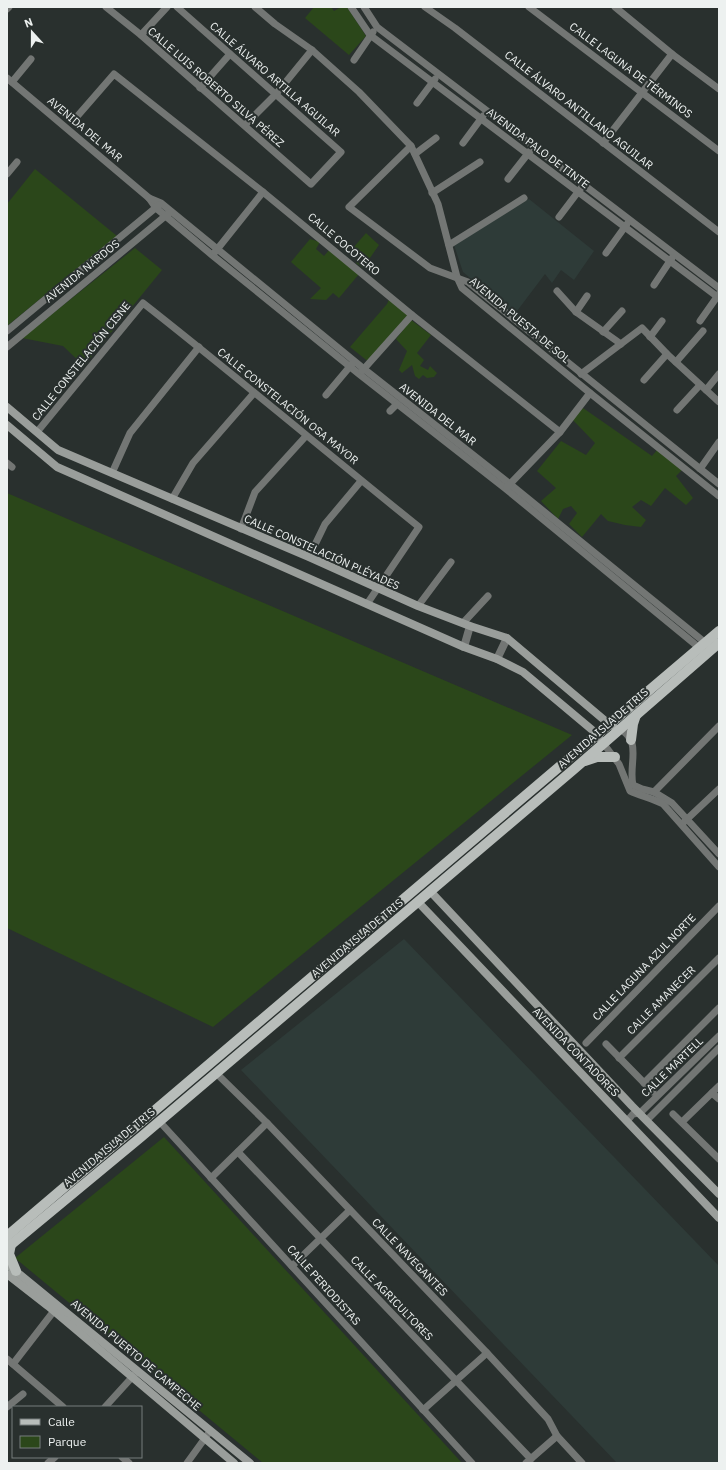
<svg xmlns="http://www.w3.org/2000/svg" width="726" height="1470" font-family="'IBM Plex Sans',sans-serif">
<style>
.built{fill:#2e3b38}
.green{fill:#2b471a}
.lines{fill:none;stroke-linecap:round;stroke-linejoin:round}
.minor{stroke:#737674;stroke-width:7}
.tertiary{stroke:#737674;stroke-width:8}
.secondary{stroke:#9a9e9b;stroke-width:8}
.primary{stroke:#b8bdba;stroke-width:10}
.labels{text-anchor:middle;stroke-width:4;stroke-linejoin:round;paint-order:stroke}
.street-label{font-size:11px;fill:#edf1f0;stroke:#29302e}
</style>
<rect width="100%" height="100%" fill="#29302e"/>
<g class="built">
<path d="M 529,199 L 594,251 L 574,280 L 561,270 L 552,283 L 545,274 L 514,315 L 463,272 L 454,245 Z"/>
<path d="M 404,939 L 719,1266 L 719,1463 L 617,1463 L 241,1070 Z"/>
</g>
<g class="green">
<path d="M 314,7 L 331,7 L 334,11 L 341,7 L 347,7 L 366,36 L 349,55 L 305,18 Z"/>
<path d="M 35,169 L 117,236 L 7,326 L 7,204 Z"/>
<path d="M 366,233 L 379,245 L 363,268 L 356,263 L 361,255 L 353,248 Z"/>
<path d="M 310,239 L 320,242 L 316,249 L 324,256 L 330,249 L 359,274 L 339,298 L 333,293 L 326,300 L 310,299 L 321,288 L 291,262 Z"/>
<path d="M 135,248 L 162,270 L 84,366 L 63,346 L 22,338 Z"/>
<path d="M 390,297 L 412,315 L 370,363 L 350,347 L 387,304 Z"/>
<path d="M 411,320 L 431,335 L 417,353 L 424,360 L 420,366 L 428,370 L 430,366 L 437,373 L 434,377 L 427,378 L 423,375 L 419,379 L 415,376 L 412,365 L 402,373 L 399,370 L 407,351 L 396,339 Z"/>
<path d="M 583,408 L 652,456 L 657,450 L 683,469 L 676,476 L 693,498 L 686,505 L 665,488 L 651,506 L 641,500 L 632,507 L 646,520 L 641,527 L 625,525 L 608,521 L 601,514 L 582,537 L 569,524 L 577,513 L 571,506 L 563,509 L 558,519 L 541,501 L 556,488 L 537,471 L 561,441 L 586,455 L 595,443 L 572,419 Z"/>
<path d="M 7,493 L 572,735 L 213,1027 L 7,928 Z"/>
<path d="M 164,1137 L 462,1463 L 263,1463 L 15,1258 Z"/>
</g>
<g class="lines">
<g class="minor">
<path d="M 106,7 L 141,35 L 311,184 L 341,152 L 177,7"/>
<path d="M 255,7 L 275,24 L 312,50 L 359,92 L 411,146 L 438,204 L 457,277 L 462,288 L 590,393 L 719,496"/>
<path d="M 351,7 L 370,35 L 719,298"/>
<path d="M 364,7 L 377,27 L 719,288"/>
<path d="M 425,7 L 455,28 L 719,232"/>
<path d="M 529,7 L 719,151"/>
<path d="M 615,7 L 672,54 L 719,89"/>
<path d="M 7,9 L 9,7"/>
<path d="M 141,35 L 167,7"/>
<path d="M 354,60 L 373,32"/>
<path d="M 7,78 L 149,198 L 156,208 L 212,255 L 359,374 L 506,489 L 702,650"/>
<path d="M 12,82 L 31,59"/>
<path d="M 200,88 L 230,54"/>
<path d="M 417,103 L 435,79"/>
<path d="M 74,120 L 114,74 L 263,192 L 412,315 L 560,432"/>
<path d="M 245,125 L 276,94 L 312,50"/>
<path d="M 463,143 L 483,116"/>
<path d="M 603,143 L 672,54"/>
<path d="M 411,146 L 349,207 L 430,268 L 468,282 L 719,484"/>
<path d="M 415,154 L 436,138"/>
<path d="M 7,174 L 17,162"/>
<path d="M 508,179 L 530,151"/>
<path d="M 432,193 L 480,162"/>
<path d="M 149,198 L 161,203 L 364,369 L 510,484 L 708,645"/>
<path d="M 559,217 L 581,188"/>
<path d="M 449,245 L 524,198"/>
<path d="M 215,252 L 263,192"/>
<path d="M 606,253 L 627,224"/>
<path d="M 654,285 L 672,258"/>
<path d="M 557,291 L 576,312 L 621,344"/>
<path d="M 576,312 L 587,296"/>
<path d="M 700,321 L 719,294"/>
<path d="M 7,331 L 159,205"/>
<path d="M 603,332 L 622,311"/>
<path d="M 650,337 L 662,321"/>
<path d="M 7,347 L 169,213"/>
<path d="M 676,362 L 703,331"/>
<path d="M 362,371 L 412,315"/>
<path d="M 581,374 L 642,328 L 667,354 L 719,402"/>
<path d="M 644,380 L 667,354"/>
<path d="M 706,390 L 719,374"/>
<path d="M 326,395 L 352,364"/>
<path d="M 677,410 L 700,385"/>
<path d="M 390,411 L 397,404"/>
<path d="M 37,432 L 143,303 C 236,376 327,453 419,527 L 367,604"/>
<path d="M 7,463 L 12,467"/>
<path d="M 700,469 L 719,442"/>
<path d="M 112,473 L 130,433 L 199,347"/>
<path d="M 507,487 L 560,432 L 590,393"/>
<path d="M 172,499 L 193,463 L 254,393"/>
<path d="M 241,529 L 255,492 L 306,436"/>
<path d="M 309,557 L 325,524 L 361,481"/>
<path d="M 418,606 L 451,562"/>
<path d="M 463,623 L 488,596"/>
<path d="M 619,729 C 643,740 628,765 633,785 L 642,789 L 654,792 L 672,803 L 719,854"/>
<path d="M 603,743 L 619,764 L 630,791 C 641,796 652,798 663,804 L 719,867"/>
<path d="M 654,792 L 719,726"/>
<path d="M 684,822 L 719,789"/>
<path d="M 586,1043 L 719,906"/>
<path d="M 606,1044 L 653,1092"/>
<path d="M 619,1058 L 719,958"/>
<path d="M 216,1073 L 267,1123 L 487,1353 L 548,1419 L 557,1436 L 582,1463"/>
<path d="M 644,1083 L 719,1008"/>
<path d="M 712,1093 L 719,1099"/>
<path d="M 673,1114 L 719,1159"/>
<path d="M 647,1120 L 719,1048"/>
<path d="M 159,1121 L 472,1463"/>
<path d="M 627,1121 L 633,1114 L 640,1113 L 719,1036"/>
<path d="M 682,1122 L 719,1086"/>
<path d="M 238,1152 L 531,1459"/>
<path d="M 211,1178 L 267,1123"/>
<path d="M 292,1266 L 350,1210"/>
<path d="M 7,1359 L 63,1407"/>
<path d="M 13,1364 L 57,1307"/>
<path d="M 7,1407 L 23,1394"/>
<path d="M 105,1407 L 135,1374"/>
<path d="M 423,1410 L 487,1353"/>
<path d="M 122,1457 L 129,1463"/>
<path d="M 48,1463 L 55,1457"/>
<path d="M 187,1463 L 208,1434"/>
<path d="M 526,1463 L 557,1436"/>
</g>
<g class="tertiary">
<path d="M 464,647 L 470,626"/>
<path d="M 497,659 L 507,638"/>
</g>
<g class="secondary">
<path d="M 7,407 L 58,450 L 309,557 L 418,606 L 470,626 L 507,638 L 609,724 L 613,726"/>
<path d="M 7,425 L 57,467 L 464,647 L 497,659 L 523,672 L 597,734 L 600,739"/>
<path d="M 430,891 L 632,1106 L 719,1194"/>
<path d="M 418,902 L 719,1218"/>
<path d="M 7,1264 L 250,1463"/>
<path d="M 7,1274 L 48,1306 L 234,1463"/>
</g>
<g class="primary">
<path d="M 631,740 L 633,724 L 636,715"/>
<path d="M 585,761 L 597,757 L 615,757"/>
<path d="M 7,1236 L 719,631"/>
<path d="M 11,1244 L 9,1254 L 16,1271"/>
<path d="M 7,1248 L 141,1137 L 573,770 L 719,643"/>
</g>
</g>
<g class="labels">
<g class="street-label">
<text transform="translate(631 70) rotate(37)" y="4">CALLE LAGUNA DE TÉRMINOS</text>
<text transform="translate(275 79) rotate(41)" y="4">CALLE ÁLVARO ARTILLA AGUILAR</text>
<text transform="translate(216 87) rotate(41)" y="4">CALLE LUIS ROBERTO SILVA PÉREZ</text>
<text transform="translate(579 110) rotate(38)" y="4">CALLE ÁLVARO ANTILLANO AGUILAR</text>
<text transform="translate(85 129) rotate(40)" y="4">AVENIDA DEL MAR</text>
<text transform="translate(538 148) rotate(37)" y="4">AVENIDA PALO DE TINTE</text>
<text transform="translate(344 244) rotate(40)" y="4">CALLE COCOTERO</text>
<text transform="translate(82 271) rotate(-39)" y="4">AVENIDA NARDOS</text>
<text transform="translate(520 320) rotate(40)" y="4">AVENIDA PUESTA DE SOL</text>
<text transform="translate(81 361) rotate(-51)" y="4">CALLE CONSTELACIÓN CISNE</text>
<text transform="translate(288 406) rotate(39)" y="4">CALLE CONSTELACIÓN OSA MAYOR</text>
<text transform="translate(438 414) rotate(38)" y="4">AVENIDA DEL MAR</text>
<text transform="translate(322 552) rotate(24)" y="4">CALLE CONSTELACIÓN PLÉYADES</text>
<text transform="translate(603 728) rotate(-41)" y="4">AVENIDA ISLA DE TRIS</text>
<text transform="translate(357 938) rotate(-40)" y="4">AVENIDA ISLA DE TRIS</text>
<text transform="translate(644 967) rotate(-46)" y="4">CALLE LAGUNA AZUL NORTE</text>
<text transform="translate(661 1000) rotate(-45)" y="4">CALLE AMANECER</text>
<text transform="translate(576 1052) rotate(46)" y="4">AVENIDA CONTADORES</text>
<text transform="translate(672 1067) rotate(-44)" y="4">CALLE MARTELL</text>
<text transform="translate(109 1147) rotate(-40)" y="4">AVENIDA ISLA DE TRIS</text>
<text transform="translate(410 1257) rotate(46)" y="4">CALLE NAVEGANTES</text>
<text transform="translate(324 1285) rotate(48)" y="4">CALLE PERIODISTAS</text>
<text transform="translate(392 1298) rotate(46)" y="4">CALLE AGRICULTORES</text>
<text transform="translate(136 1355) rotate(40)" y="4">AVENIDA PUERTO DE CAMPECHE</text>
</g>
</g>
<rect width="726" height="1470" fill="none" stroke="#edf1f0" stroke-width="16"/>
<rect x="12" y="1406" width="130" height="52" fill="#29302e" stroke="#777d7c"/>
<rect x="20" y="1419" width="20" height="6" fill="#b8bdba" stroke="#777d7c"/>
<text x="48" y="1426" font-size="12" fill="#edf1f0">Calle</text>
<rect x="20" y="1436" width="20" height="12" fill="#2b471a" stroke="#777d7c"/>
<text x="48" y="1446" font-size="12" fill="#edf1f0">Parque</text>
<g transform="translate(32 32) rotate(339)" stroke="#29302e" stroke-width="3" paint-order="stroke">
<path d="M0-3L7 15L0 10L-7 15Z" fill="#edf1f0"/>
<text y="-6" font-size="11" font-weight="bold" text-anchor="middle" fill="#edf1f0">N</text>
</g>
</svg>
